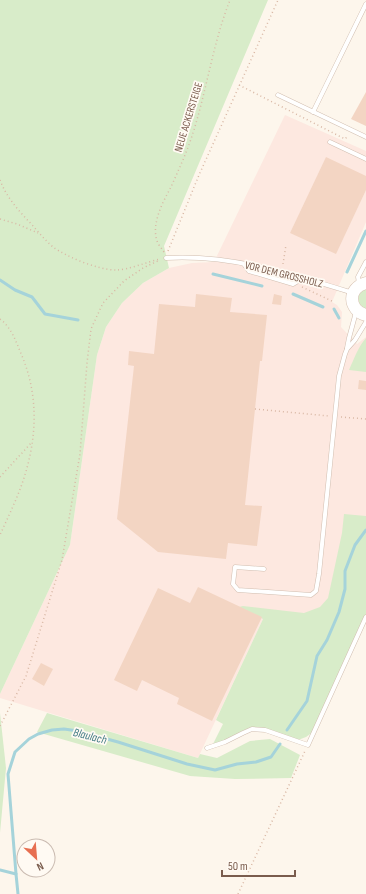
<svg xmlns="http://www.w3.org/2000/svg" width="366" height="894" font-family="'Sofia Sans Condensed',sans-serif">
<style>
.commercial{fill:#fde8e0}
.green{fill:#d8ecc9}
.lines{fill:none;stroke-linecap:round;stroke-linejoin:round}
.stream{stroke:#a5d3da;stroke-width:3}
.building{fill:#f3d5c3}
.lane-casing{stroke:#d1beb0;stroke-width:5}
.secondary-casing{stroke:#d6c0b0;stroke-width:13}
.path{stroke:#d9b8a5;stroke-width:1.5;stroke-dasharray:1 3;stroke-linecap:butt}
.lane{stroke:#fff;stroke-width:4}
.secondary{stroke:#fff;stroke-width:12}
.labels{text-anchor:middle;stroke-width:3.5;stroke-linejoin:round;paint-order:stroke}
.street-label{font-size:11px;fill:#7a5c4d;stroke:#fffaf3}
.water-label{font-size:12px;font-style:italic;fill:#437c86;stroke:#fffaf3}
</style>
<rect width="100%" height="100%" fill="#fdf6ec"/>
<path class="commercial" d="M 285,115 L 366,151 L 366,222 L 332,302 L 337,305 L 342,312 L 341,327 L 357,344 L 366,337 L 366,542 L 310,638 L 263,619 L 198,758 L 0,698 L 0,694 L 70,545 L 97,355 L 106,327 L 122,303 L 143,283 L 169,268 L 192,263 L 214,262 Z"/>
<g class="green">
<path d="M 0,0 L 268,0 L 164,246 L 169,268 L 143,283 L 122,303 L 106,327 L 97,355 L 70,545 L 0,694 Z"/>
<path d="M 366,289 L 366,309 C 356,304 355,294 366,289 Z"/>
<path d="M 366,338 L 366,372 L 349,370 C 354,359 358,347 366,338 Z"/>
<path d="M 344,514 L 366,516 L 366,617 L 313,732 L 306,737 L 298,740 L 265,730 L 252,729 L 212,746 L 223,724 L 216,720 L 263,619 L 239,607 L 243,606 L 304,613 L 320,607 L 328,598 L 342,533 Z"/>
<path d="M 0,713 L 6,768 L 0,833 Z"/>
<path d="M 47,713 L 198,758 L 200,754 L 217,758 L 250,741 L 270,739 L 300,755 L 291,778 L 235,779 L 190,776 L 37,732 Z"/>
</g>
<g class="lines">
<g class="stream">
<path d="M 347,272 L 366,231"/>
<path d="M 213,274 L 262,286"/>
<path d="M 0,280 L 15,290 L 32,297 L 45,314 L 78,320"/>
<path d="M 293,294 L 323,307"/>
<path d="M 334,309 L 339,318"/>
<path d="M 287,730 L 307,701 L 317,656 L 327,640 L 339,612 L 345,589 L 345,571 L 355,545 L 366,530"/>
<path d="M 0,870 L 16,874"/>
<path d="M 18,894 L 16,874 L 8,774 L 15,752 L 29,739 L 38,734 L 52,730 L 64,729 L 78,731 L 118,742 L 187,764 L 215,770 L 237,764 L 256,762 L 271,757 L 280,744"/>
</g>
</g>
<g class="building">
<path d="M 366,92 L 366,126 L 351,119 Z"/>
<path d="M 326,157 L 366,176 L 366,190 L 336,254 L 290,233 Z"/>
<path d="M 196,294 L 232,298 L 230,312 L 267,315 L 262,361 L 260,361 L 245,505 L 262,506 L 257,546 L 228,543 L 226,559 L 158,552 L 117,519 L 134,366 L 128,365 L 129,351 L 154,354 L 159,304 L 195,307 Z"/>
<path d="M 274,294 L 282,296 L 281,305 L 272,304 Z"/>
<path d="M 359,380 L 366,381 L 366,390 L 358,389 Z"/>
<path d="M 198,587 L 262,617 L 212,721 L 177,704 L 179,698 L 142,680 L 137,691 L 114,680 L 158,588 L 190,603 Z"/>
<path d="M 41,663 L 53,669 L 44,686 L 32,679 Z"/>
</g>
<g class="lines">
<defs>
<g id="lane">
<path d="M 278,95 L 366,137"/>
<path d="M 313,112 L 366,4"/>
<path d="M 330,142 L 366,159"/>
<path d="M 166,258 C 230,254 292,274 353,293"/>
<path d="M 244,264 L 249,271 L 293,284 L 303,278"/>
<path d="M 359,283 L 358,277 L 366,262"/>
<path d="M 347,348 L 349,338 L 356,312"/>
<path d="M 264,569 L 235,567 L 233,584 L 238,590 L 311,595 L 316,591 L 319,574 L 339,376 L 345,354 L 347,349 L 355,340 L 366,322"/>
<path d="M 207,748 L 225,742 L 243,733 L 252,729 L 265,730 L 308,745 L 366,617"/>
</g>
<path id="secondary" d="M 366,283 C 347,288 348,310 366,315"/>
</defs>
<use href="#lane" class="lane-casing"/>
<use href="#secondary" class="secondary-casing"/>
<g class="path">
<path d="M 239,85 L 345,139 L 348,136"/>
<path d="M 0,180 C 7,199 21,213 34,227 C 40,234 46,241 53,247 C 67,257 98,270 116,270 C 128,270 147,262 160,259"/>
<path d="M 0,219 L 17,224 L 38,233"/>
<path d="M 168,251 L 199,175 L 278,0"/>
<path d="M 164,252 C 162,249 161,248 159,245 C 155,239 155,230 156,224 C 158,211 165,198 171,187 C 179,169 187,152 193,133 C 207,89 213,43 230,0"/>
<path d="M 283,264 L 286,245"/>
<path d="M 302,287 L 334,302"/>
<path d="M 0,319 C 12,328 16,342 22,356 C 39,397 37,439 23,481 C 17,499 8,517 0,535"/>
<path d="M 255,409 L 329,416"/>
<path d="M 341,417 L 366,419"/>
<path d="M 0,477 L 32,442"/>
<path d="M 0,726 L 26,676 L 62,560 L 80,454 L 87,363 L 91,329 L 103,303 L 124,281 L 143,268 L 160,260"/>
<path d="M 238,894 L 305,751"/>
</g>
<use href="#lane" class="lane"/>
<use href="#secondary" class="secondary"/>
</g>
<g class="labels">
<g class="street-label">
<text transform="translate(188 117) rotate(-73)" y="4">NEUE ACKERSTEIGE</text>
<text transform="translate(284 274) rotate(14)" y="4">VOR DEM GROSSHOLZ</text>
</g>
<g class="water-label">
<text transform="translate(90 736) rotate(14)" y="4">Blaulach</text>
</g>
</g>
<g transform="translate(36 858) rotate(154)"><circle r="19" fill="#fffaf3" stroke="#cabbb1"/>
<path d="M0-3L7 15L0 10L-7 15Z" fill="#e76f51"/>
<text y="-6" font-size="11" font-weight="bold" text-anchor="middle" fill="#7a5c4d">N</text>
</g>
<path d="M222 870v6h73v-6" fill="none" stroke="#7a5c4d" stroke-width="2"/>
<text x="228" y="870" font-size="12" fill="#7a5c4d" stroke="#fffaf3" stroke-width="3" paint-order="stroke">50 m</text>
</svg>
